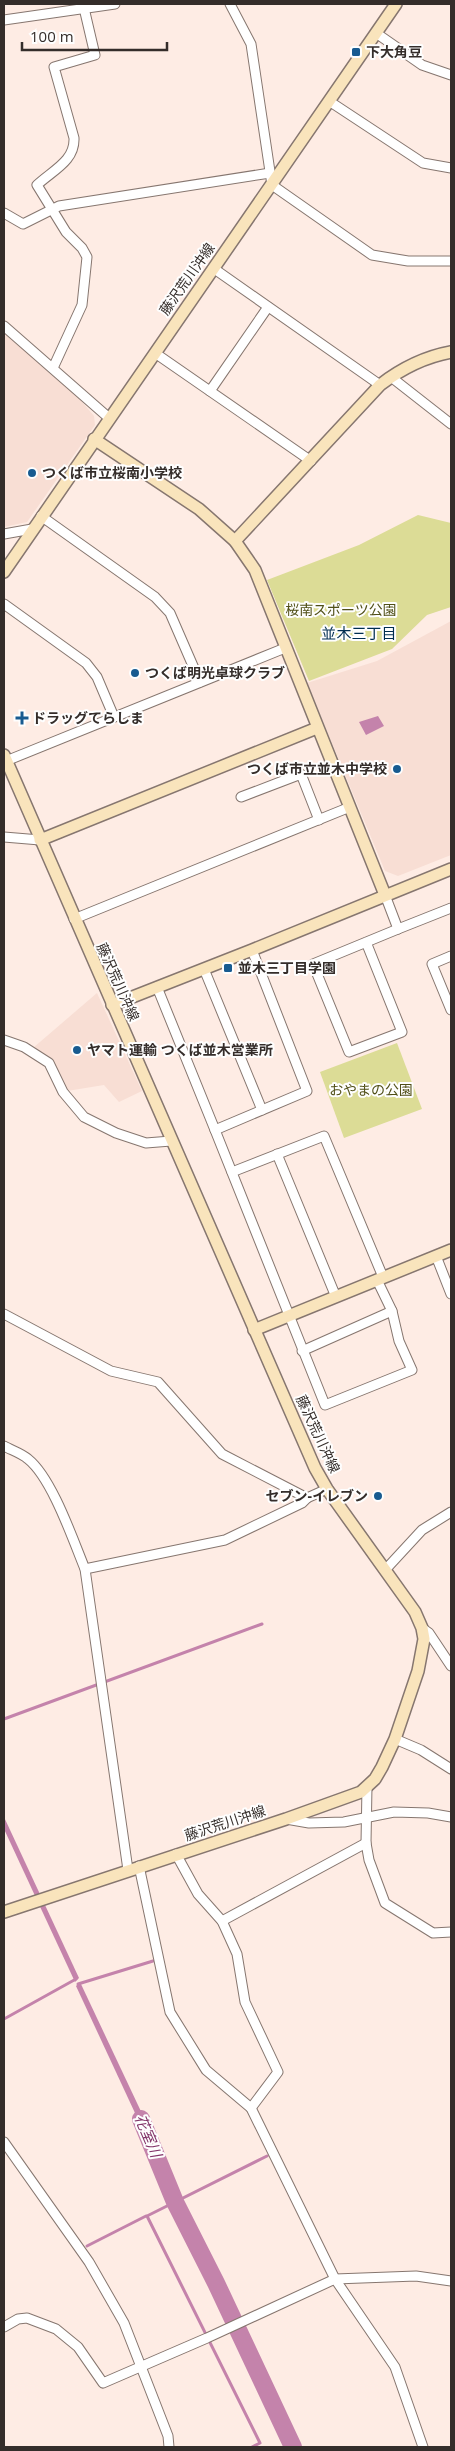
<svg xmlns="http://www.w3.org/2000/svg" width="455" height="2451" font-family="'Open Sans','Noto Sans JP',sans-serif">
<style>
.built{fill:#f8ded4}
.green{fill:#dcdc96}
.water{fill:#c483ab}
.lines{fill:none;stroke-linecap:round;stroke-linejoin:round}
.stream{stroke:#c483ab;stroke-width:3}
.river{stroke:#c483ab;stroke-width:18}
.street-casing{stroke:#86766f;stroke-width:11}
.secondary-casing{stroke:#86766f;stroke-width:14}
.street{stroke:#fff;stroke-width:9}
.secondary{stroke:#f9e4bc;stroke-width:11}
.poi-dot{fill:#185b90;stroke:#fefefe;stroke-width:2}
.labels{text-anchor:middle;stroke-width:4;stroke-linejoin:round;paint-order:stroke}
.poi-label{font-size:14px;font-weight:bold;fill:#342d2a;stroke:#fefefe;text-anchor:start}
.street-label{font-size:14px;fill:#342d2a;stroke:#fefefe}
.park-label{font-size:14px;fill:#504f17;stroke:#fefefe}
.neighbourhood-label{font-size:15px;fill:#002d50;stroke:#fefefe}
.water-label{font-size:15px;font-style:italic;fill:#823469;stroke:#fefefe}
</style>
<rect width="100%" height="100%" fill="#feece4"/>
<g class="built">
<path d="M 4,332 L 70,388 L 94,416 L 95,425 L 27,522 L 4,527 Z"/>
<path d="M 451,621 L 451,855 L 398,876 L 385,871 L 307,683 L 377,661 Z"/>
<path d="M 97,993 L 142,1091 L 119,1102 L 104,1085 L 67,1091 L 33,1048 Z"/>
</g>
<g class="green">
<path d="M 418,515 L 451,523 L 451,607 L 427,615 L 392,649 L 309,681 L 267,580 L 359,545 Z"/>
<path d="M 397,1043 L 422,1109 L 344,1138 L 320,1072 Z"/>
</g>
<g class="water">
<path d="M 378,716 L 384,726 L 366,735 L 359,722 Z"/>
<path d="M 4,1817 L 79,1978 L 75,1982 L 4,1829 Z"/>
<path d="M 80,1982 L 154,2139 L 148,2141 L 76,1986 Z"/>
</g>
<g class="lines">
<g class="stream">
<path d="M 4,1719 L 262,1624"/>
<path d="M 78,1984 L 153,1961"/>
<path d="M 4,2019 L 76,1979"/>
<path d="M 87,2246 L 146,2216"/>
<path d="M 252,2447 L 260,2443 L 147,2216 L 267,2156"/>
</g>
<path class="river" d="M 141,2119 L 175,2202 L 216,2283 L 293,2447"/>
<defs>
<g id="street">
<path d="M 230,4 L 251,44 L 272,185 L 372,255 L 408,261 L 451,261"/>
<path d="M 4,20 L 115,4"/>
<path d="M 376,33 L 422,65 L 451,75"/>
<path d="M 329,101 L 423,163 L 451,168"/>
<path d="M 4,213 L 23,224 L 59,206 L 270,173"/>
<path d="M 213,268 L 380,385"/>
<path d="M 4,326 L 109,418"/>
<path d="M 155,353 L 311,461"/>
<path d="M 53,368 L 82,305 L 87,257 L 82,248 L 66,232 L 37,185 C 53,170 75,161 74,138 L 54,67 L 95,55 L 84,8"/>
<path d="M 391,377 L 451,424"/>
<path d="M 210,391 L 268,307"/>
<path d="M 41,516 L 155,597 L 170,613 L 200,682"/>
<path d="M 4,534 L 32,529"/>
<path d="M 4,604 L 86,663 L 97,677 L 114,717"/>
<path d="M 6,761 L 285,648"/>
<path d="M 241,797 L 301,774 L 319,820"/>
<path d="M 4,837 L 40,840"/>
<path d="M 385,895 L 398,929 L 451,908"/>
<path d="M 74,919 L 350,807"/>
<path d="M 366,942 L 402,1032 L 349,1052 L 313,964 L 398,929"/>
<path d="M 451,956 L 432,964 L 451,1010"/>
<path d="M 204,969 L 262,1110"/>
<path d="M 157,987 L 215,1130 L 307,1091 L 252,950"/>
<path d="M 4,1040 L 24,1047 L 49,1063 L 63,1092 L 84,1117 L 116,1133 L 146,1143 L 171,1141"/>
<path d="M 215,1130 L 325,1405 L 412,1370 L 399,1341 L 392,1311 L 377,1280"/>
<path d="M 277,1154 L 336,1297"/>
<path d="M 232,1172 L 324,1136 L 383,1277"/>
<path d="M 436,1256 L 451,1294"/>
<path d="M 4,1314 L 111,1371 L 158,1382 L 222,1454 L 307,1498 L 327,1489"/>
<path d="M 302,1351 L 392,1311"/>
<path d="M 4,1446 C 11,1450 21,1453 28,1459 C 52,1478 73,1540 85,1569 L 128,1870"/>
<path d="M 85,1569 L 225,1540 L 302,1503 L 307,1498"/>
<path d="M 386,1569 L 422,1530 L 451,1512"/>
<path d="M 422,1628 L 429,1633 L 451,1666"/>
<path d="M 395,1739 L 421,1750 L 451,1769"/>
<path d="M 367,1786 L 366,1843 L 369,1860 L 385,1903 L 433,1933 L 451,1932"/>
<path d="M 286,1819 L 309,1823 L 344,1822 L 394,1812 L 428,1813 L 451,1817"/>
<path d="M 176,1854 L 198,1894 L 222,1921 L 237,1954 L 245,2002 L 278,2072 L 251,2108"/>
<path d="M 139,1866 L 170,2012 L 206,2070 L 251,2108 L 335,2279 L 395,2367 L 423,2447"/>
<path d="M 222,1921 L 366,1843"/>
<path d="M 4,2142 L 89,2262 L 124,2323 L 168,2436 L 169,2447"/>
<path d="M 4,2327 L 18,2319 L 27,2318 L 56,2329 L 78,2347 L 103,2383 L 207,2338 L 335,2279 L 416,2276 L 451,2281"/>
</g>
<g id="secondary">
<path d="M 94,439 L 199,509 L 235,541 L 255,570 L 385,895"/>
<path d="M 235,541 L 380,385 C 402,368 424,357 451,352"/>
<path d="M 4,572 L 396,4"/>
<path d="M 4,755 L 315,1468 L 327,1489 L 415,1612 L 422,1628 L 424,1639 L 418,1671 L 395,1739 L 382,1767 L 375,1779 L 361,1792 L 286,1819 L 4,1912"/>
<path d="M 40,840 L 317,728"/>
<path d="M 112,1005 L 252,950 L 451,869"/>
<path d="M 254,1330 L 451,1250"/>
</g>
</defs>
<use href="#street" class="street-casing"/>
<use href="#secondary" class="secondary-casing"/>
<use href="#street" class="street"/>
<use href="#secondary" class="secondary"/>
</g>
<g class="poi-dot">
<rect x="351" y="47" width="10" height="10" rx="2.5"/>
<circle cx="32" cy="473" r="5"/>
<circle cx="135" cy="673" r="5"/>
<path d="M19.5 710.5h5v5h5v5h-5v5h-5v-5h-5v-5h5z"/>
<circle cx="397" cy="769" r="5"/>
<rect x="223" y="963" width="10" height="10" rx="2.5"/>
<circle cx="77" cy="1050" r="5"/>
<circle cx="378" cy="1496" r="5"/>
</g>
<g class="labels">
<g class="poi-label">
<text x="366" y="57">下大角豆</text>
<text x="42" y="478">つくば市立桜南小学校</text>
<text x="145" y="678">つくば明光卓球クラブ</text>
<text x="32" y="723">ドラッグてらしま</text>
<text x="387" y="774" text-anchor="end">つくば市立並木中学校</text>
<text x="238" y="973">並木三丁目学園</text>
<text x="87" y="1055">ヤマト運輸 つくば並木営業所</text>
<text x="368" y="1501" text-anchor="end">セブン-イレブン</text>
</g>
<g class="street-label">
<text transform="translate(187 279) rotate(-55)" y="5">藤沢荒川沖線</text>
<text transform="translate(118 982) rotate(66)" y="5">藤沢荒川沖線</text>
<text transform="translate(318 1434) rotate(65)" y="5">藤沢荒川沖線</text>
<text transform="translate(225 1823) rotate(-18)" y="5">藤沢荒川沖線</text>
</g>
<g class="park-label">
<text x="341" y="615">桜南スポーツ公園</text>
<text x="371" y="1095">おやまの公園</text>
</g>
<g class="neighbourhood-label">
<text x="359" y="639">並木三丁目</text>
</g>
<g class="water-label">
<text transform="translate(148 2136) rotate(67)" y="5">花室川</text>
</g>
</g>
<rect width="455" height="2451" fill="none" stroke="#342d2a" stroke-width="10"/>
<path d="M22 42v8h145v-8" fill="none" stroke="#342d2a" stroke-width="2.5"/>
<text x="30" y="42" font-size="15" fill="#342d2a" stroke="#fefefe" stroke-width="4" paint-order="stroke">100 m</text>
</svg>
